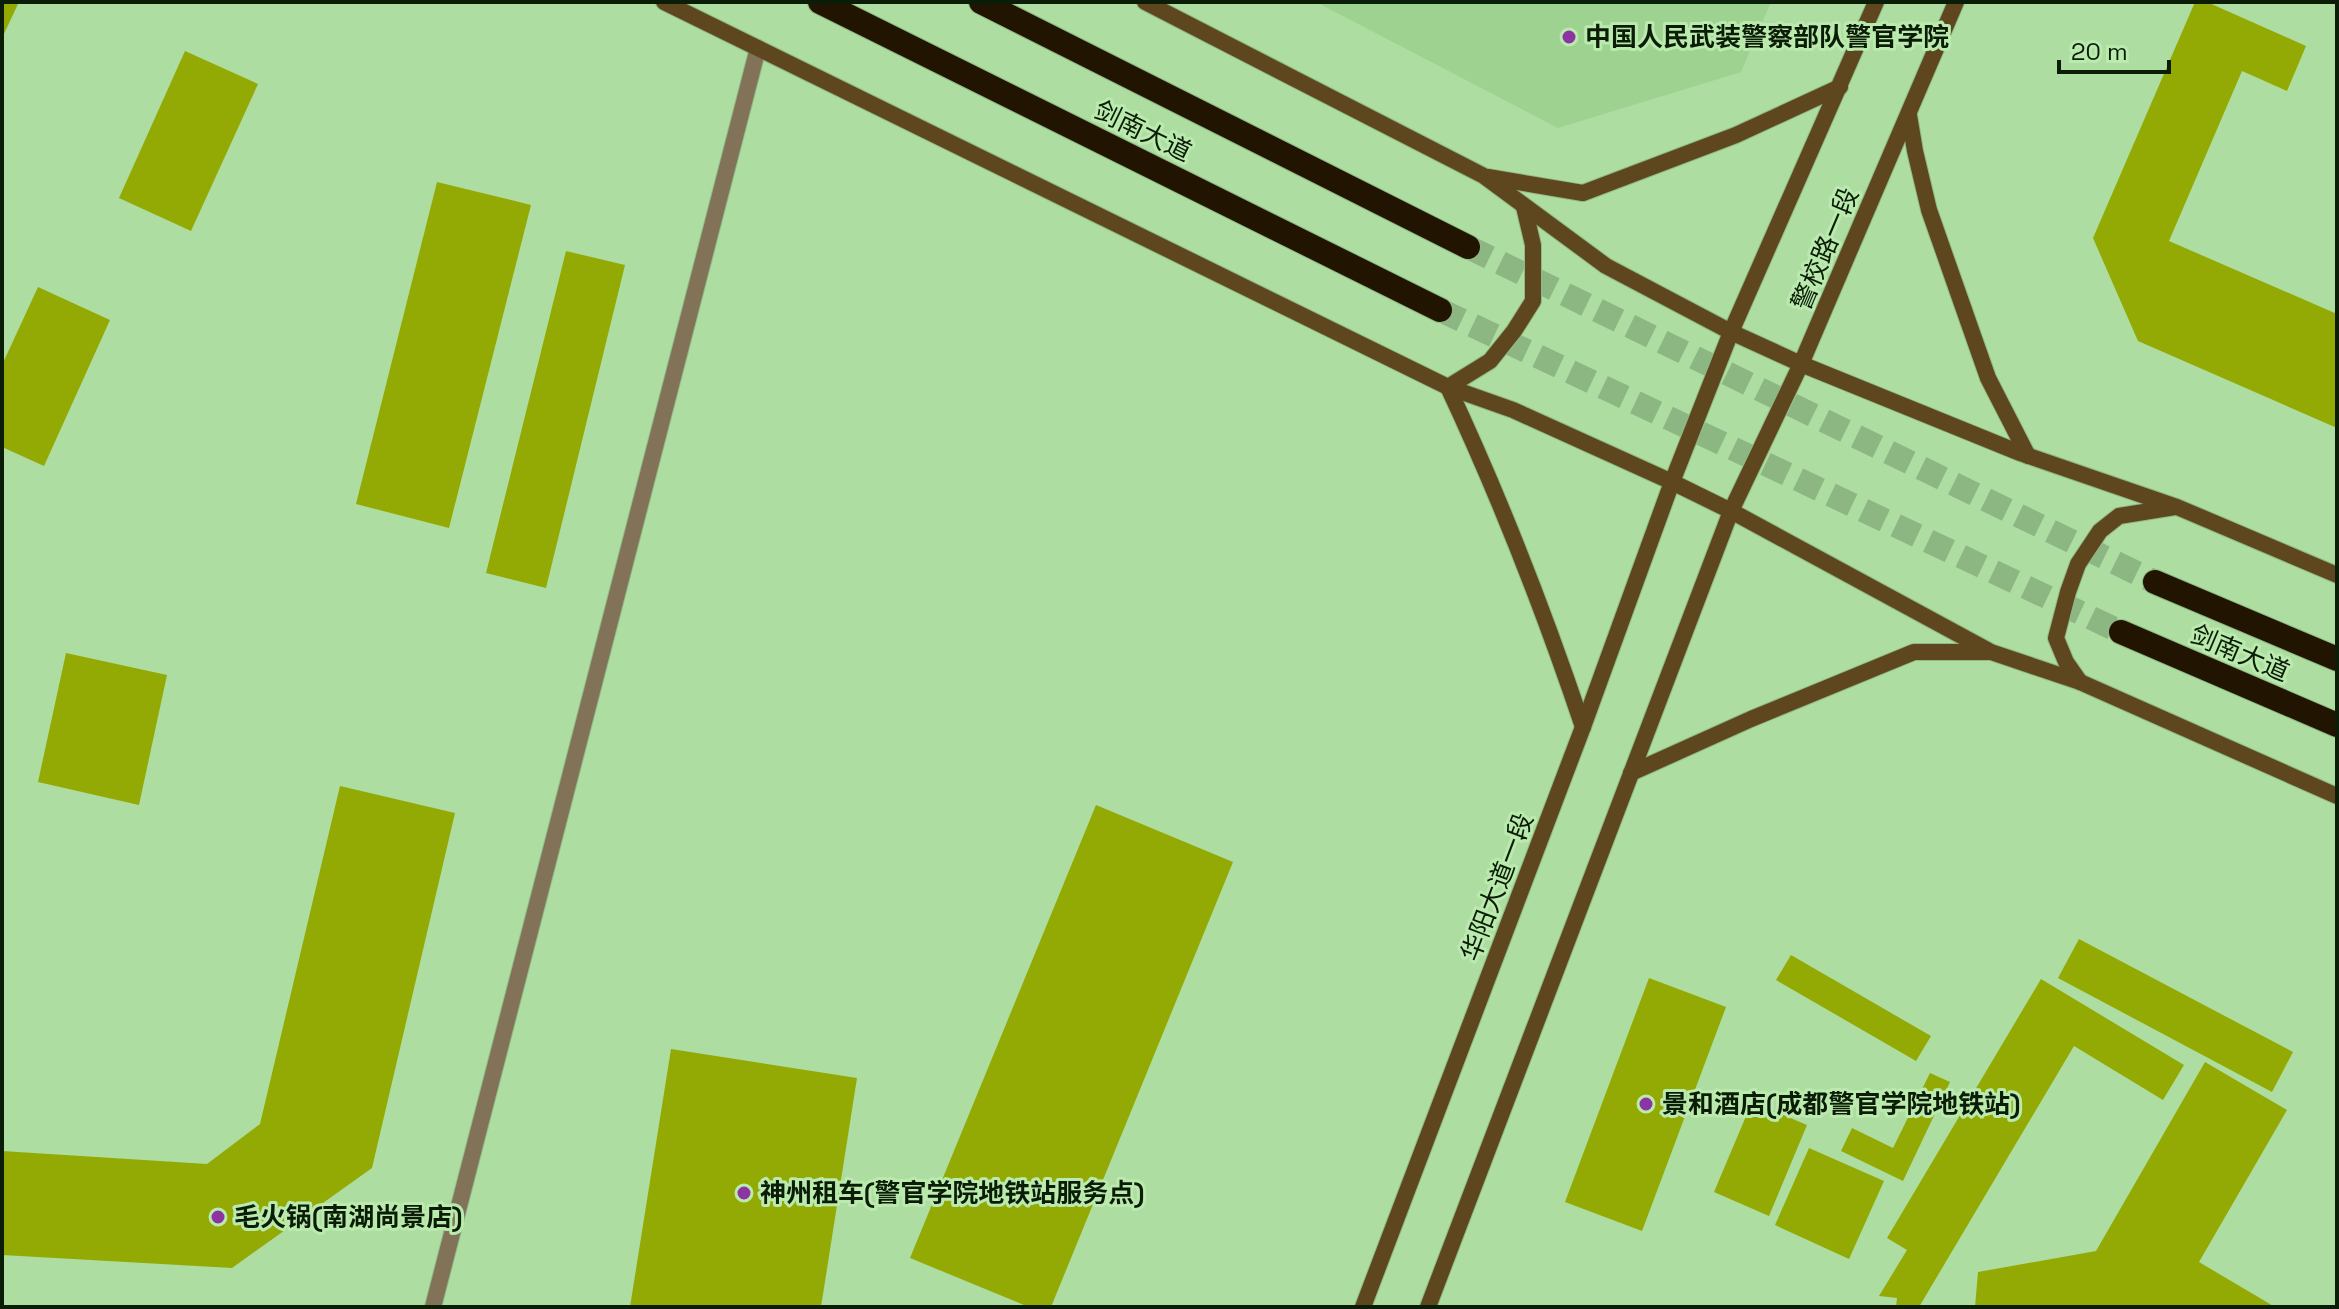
<svg xmlns="http://www.w3.org/2000/svg" width="2339" height="1309" font-family="'Space Grotesk','Noto Sans SC',sans-serif">
<style>
.built{fill:#9dd290}
.building{fill:#93aa04}
.lines{fill:none;stroke-linecap:round;stroke-linejoin:round}
.highway-tunnel{stroke:#8db782;stroke-width:24;stroke-dasharray:24 12;stroke-linecap:butt}
.street-casing{stroke:#90ba85;stroke-width:18}
.secondary-casing{stroke:#90ba85;stroke-width:18}
.highway-casing{stroke:#90ba85;stroke-width:26}
.street{stroke:#827258;stroke-width:16}
.secondary{stroke:#5e471e;stroke-width:16}
.highway{stroke:#211502;stroke-width:24}
.poi-dot{fill:#8c34a1;stroke:#baeaad;stroke-width:3}
.labels{text-anchor:middle;stroke-width:6;stroke-linejoin:round;paint-order:stroke}
.poi-label{font-size:26px;font-weight:bold;fill:#0b1d07;stroke:#baeaad;text-anchor:start}
.street-label{font-size:26px;fill:#0b1d07;stroke:#baeaad}
</style>
<rect width="100%" height="100%" fill="#addda1"/>
<path class="built" d="M 1316,2 L 1771,2 L 1741,72 L 1558,128 Z"/>
<g class="building">
<path d="M 2,2 L 19,2 L 2,38 Z"/>
<path d="M 2195,2 L 2207,2 L 2306,46 L 2287,91 L 2242,71 L 2169,241 L 2337,314 L 2337,428 L 2138,341 L 2093,238 Z"/>
<path d="M 185,51 L 258,84 L 191,231 L 119,198 Z"/>
<path d="M 437,182 L 531,205 L 449,528 L 356,504 Z"/>
<path d="M 566,251 L 625,265 L 546,588 L 486,573 Z"/>
<path d="M 38,287 L 110,320 L 44,466 L 2,447 L 2,365 Z"/>
<path d="M 66,653 L 167,675 L 139,805 L 38,782 Z"/>
<path d="M 340,786 L 455,813 L 372,1168 L 232,1268 L 2,1255 L 2,1151 L 207,1164 L 260,1124 Z"/>
<path d="M 1096,805 L 1233,862 L 1051,1307 L 1029,1307 L 910,1258 Z"/>
<path d="M 2079,939 L 2293,1052 L 2272,1092 L 2058,978 Z"/>
<path d="M 1791,955 L 1931,1036 L 1916,1061 L 1776,980 Z"/>
<path d="M 1649,978 L 1726,1007 L 1642,1231 L 1565,1202 Z"/>
<path d="M 2041,979 L 2184,1065 L 2163,1100 L 2074,1046 L 1919,1307 L 1896,1307 L 1897,1298 L 1879,1296 L 1907,1250 L 1887,1238 Z"/>
<path d="M 671,1049 L 857,1078 L 821,1307 L 630,1307 Z"/>
<path d="M 2205,1062 L 2287,1110 L 2199,1262 L 2275,1307 L 1975,1307 L 1978,1272 L 2096,1251 Z"/>
<path d="M 1930,1073 L 1950,1082 L 1903,1181 L 1841,1151 L 1852,1128 L 1893,1148 Z"/>
<path d="M 1752,1102 L 1807,1125 L 1769,1216 L 1714,1192 Z"/>
<path d="M 1809,1148 L 1884,1181 L 1849,1259 L 1775,1225 Z"/>
</g>
<g class="lines">
<g class="highway-tunnel">
<path d="M 1468,247 L 2155,582"/>
<path d="M 1440,310 L 2121,632"/>
</g>
<defs>
<path id="street" d="M 433,1307 L 758,48"/>
<g id="secondary">
<path d="M 664,2 L 1448,387 L 1513,410 L 1672,482 L 1731,511 L 1991,652 L 2080,682 L 2337,796"/>
<path d="M 1145,2 L 1484,176 L 1606,266 L 1731,332 L 1801,364 L 2020,453 L 2177,507 L 2337,575"/>
<path d="M 1909,115 L 1915,151 L 1929,210 L 1988,378 L 2028,456"/>
<path d="M 1488,177 L 1583,193 L 1736,135 L 1840,87"/>
<path d="M 1524,207 L 1533,245 L 1533,301 L 1514,331 L 1490,361 L 1448,387 C 1500,498 1544,611 1583,727"/>
<path d="M 2080,682 L 2066,662 L 2056,638 L 2068,592 L 2078,564 L 2100,531 L 2119,516 L 2175,507"/>
<path d="M 1631,773 L 1751,719 L 1914,652 L 1989,652"/>
<path d="M 1363,1307 L 1583,727 L 1672,482 L 1731,332 L 1876,2"/>
<path d="M 1428,1307 L 1731,511 L 1801,364 L 1956,2"/>
</g>
<g id="highway">
<path d="M 820,2 L 1440,310"/>
<path d="M 981,2 L 1468,247"/>
<path d="M 2155,582 L 2337,659"/>
<path d="M 2121,632 L 2337,725"/>
</g>
</defs>
<use href="#street" class="street-casing"/>
<use href="#secondary" class="secondary-casing"/>
<use href="#highway" class="highway-casing"/>
<use href="#street" class="street"/>
<use href="#secondary" class="secondary"/>
<use href="#highway" class="highway"/>
</g>
<g class="poi-dot">
<circle cx="1569" cy="37" r="8"/>
<circle cx="1646" cy="1104" r="8"/>
<circle cx="744" cy="1193" r="8"/>
<circle cx="218" cy="1217" r="8"/>
</g>
<g class="labels">
<g class="poi-label">
<text x="1585" y="46">中国人民武装警察部队警官学院</text>
<text x="1662" y="1113">景和酒店(成都警官学院地铁站)</text>
<text x="760" y="1202">神州租车(警官学院地铁站服务点)</text>
<text x="234" y="1226">毛火锅(南湖尚景店)</text>
</g>
<g class="street-label">
<text transform="translate(1143 131) rotate(26)" y="9">剑南大道</text>
<text transform="translate(1825 249) rotate(-67)" y="9">警校路一段</text>
<text transform="translate(2240 653) rotate(23)" y="9">剑南大道</text>
<text transform="translate(1497 887) rotate(-69)" y="9">华阳大道一段</text>
</g>
</g>
<rect width="2339" height="1309" fill="none" stroke="#0b1d07" stroke-width="8"/>
<path d="M2059 60v12h110v-12" fill="none" stroke="#0b1d07" stroke-width="4"/>
<text x="2071" y="60" font-size="24" fill="#0b1d07" stroke="#baeaad" stroke-width="6" paint-order="stroke">20 m</text>
</svg>
